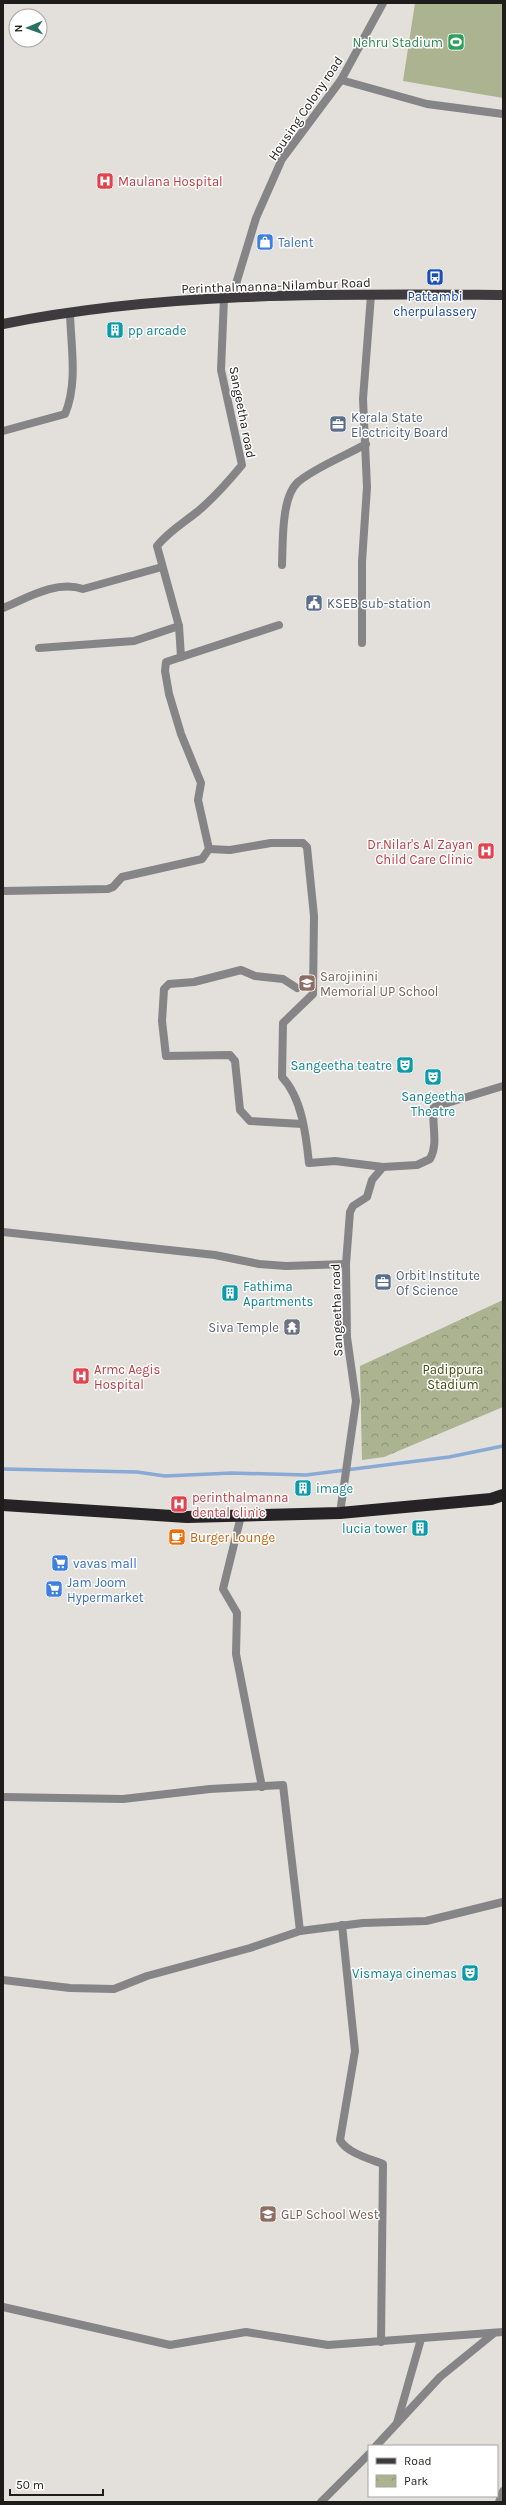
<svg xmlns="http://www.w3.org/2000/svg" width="506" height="2505" font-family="Karla,sans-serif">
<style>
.park{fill:url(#park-crowns)}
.pitch{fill:#acb391}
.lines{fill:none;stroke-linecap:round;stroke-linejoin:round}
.stream{stroke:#88aad5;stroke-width:3.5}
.street{stroke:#858486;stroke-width:8}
.primary{stroke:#3e3b3e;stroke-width:10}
.highway{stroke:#262326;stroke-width:12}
.labels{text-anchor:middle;stroke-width:3;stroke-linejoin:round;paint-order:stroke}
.leisure-label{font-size:13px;fill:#27864d;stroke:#fff;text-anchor:end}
.street-label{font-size:13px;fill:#1e1d1b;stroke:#fff}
.health-label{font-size:13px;fill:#be3a42;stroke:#fff;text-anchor:start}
.shop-label{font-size:13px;fill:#366cbe;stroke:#fff;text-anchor:start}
.transit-label{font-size:13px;fill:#164399;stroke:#fff}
.culture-label{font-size:13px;fill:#0d838f;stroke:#fff;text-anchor:start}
.service-label{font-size:13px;fill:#4e5e75;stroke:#fff;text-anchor:start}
.education-label{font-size:13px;fill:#785e54;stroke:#fff;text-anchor:start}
.worship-label{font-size:13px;fill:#5b616d;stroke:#fff;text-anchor:end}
.park-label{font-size:13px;fill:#434b0c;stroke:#fff}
.food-label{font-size:13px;fill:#c56008;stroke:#fff;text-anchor:start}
</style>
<defs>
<pattern id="park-crowns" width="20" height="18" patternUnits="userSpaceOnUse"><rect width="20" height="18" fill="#acb391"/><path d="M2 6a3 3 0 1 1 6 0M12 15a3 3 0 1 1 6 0" fill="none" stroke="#8b9176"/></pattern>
</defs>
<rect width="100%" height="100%" fill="#e3dfda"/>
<path class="park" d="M 503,1300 L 503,1407 L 384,1457 L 362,1460 L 360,1366 Z"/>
<path class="pitch" d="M 415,3 L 503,3 L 503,98 L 403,81 Z"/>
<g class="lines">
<path class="stream" d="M 3,1469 L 137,1472 L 165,1476 L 232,1473 L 306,1475 L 449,1457 L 503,1446"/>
<g class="street">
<path d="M 341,80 L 427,104 L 503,114"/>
<path d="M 232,297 L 256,218 L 282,159 L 341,80 L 383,3"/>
<path d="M 3,431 L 65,414 C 78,383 71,347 70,314"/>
<path d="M 282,565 C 283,543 281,497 298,482 C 316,467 345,456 366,444"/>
<path d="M 3,608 C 27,598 56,580 83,589 L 162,567"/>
<path d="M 362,643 L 362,562 L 367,487 L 363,399 L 371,295"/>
<path d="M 39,648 L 134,641 L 179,626"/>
<path d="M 181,657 L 179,626 L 157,546 C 168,532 183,523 197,512 C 214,498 228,482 242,465 L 221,370 L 224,298"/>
<path d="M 209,849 L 230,850 L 271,843 L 303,843 L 307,847 L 314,916 L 313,994 L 283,1023 L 282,1077 C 302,1098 306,1135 309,1163 L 335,1161 L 383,1167"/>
<path d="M 209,849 L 198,800 L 201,783 L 181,734 L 169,694 L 165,671 L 166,662 L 279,625"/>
<path d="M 3,891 L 108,889 L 113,887 L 122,877 L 202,859 L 209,849"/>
<path d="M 297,988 L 283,979 L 255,976 L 241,970 L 194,982 L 169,984 L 164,989 L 162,1021 L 166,1056 L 230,1055 L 235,1061 L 240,1110 L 250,1121 L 302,1124"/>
<path d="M 3,1232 L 215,1255 L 259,1264 L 286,1266 L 346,1264"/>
<path d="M 340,1513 L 356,1401 L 347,1337 L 346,1264 L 350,1212 L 353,1206 L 367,1197 L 372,1180 L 383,1167 L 417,1165 L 430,1159 C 439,1143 431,1124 434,1107 L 503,1086"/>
<path d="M 241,1516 L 223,1589 L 237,1613 L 236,1654 L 262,1787"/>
<path d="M 3,1797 L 123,1799 L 210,1789 L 283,1785 L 300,1931 L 363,1923 L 426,1921 L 503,1902"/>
<path d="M 342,1925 L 355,2051 L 340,2140 C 347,2153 370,2159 383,2164 L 381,2342"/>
<path d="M 3,1980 L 70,1988 L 114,1989 L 147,1976 L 250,1948 L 300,1931"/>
<path d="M 3,2307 L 170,2345 L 246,2332 L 328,2345 L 503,2332"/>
<path d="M 397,2423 L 421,2339"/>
<path d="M 376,2446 L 440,2377 L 493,2334"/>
<path d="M 321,2502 L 369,2454"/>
<path d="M 499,2502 L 503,2491"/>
</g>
<path class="primary" d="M 3,324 C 167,291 337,294 503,295"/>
<path class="highway" d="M 3,1505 L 187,1517 L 340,1513 L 491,1499 L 503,1495"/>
</g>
<defs>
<symbol id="stadium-square" viewBox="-11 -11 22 22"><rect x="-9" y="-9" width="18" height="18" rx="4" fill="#2e9e5b" stroke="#fff"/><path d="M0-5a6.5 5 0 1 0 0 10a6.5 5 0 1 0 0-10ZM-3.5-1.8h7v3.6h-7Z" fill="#fff"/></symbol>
<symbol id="hospital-square" viewBox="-11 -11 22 22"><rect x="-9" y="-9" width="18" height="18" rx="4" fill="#e0444e" stroke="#fff"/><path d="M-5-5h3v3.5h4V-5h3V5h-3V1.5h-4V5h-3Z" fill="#fff"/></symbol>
<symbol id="shop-square" viewBox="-11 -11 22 22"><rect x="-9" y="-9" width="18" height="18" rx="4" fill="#3f7fe0" stroke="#fff"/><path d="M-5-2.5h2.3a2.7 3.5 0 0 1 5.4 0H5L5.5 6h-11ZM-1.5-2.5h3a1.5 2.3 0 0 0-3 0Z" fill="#fff"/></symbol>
<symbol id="bus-square" viewBox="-11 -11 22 22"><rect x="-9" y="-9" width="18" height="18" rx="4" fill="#1a4fb4" stroke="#fff"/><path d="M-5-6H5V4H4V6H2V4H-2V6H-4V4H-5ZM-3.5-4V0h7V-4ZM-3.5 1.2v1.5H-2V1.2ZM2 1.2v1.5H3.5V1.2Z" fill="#fff"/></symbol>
<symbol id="building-square" viewBox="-11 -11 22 22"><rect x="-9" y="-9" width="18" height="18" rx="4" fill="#0f9aa8" stroke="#fff"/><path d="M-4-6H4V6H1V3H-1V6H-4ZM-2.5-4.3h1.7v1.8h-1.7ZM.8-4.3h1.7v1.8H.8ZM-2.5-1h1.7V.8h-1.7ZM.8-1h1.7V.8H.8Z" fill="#fff"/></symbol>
<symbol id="office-square" viewBox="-11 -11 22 22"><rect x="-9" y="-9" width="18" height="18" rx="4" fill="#5c6f8a" stroke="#fff"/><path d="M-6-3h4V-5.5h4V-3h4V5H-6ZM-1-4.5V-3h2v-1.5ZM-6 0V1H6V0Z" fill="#fff"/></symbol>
<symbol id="civic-square" viewBox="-11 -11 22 22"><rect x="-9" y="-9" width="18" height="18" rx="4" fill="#5c6f8a" stroke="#fff"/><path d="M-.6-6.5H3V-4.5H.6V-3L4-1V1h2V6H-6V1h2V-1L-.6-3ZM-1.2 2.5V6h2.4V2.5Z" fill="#fff"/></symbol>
<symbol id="school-square" viewBox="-11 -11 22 22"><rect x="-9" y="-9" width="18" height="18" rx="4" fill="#8d6e63" stroke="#fff"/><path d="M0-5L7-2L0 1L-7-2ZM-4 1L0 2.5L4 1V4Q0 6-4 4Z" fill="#fff"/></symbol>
<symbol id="theatre-square" viewBox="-11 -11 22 22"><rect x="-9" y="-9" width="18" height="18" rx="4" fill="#0f9aa8" stroke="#fff"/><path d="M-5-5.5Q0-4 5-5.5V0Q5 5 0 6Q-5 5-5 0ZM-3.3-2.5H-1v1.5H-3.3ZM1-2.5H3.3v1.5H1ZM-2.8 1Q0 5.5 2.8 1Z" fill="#fff"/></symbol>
<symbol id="temple-square" viewBox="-11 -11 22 22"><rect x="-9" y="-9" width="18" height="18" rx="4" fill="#6b7280" stroke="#fff"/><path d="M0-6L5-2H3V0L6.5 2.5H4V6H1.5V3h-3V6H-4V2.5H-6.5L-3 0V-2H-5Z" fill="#fff"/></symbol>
<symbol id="cafe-square" viewBox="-11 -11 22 22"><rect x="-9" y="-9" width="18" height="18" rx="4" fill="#e8710a" stroke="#fff"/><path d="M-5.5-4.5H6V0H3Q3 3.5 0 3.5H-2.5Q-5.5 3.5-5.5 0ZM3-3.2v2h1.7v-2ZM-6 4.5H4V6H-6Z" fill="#fff"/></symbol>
<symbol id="supermarket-square" viewBox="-11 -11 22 22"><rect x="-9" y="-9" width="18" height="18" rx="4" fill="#3f7fe0" stroke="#fff"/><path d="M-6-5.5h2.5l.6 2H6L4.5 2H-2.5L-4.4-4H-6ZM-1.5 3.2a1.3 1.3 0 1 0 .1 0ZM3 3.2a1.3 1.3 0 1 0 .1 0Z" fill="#fff"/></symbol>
</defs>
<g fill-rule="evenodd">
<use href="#stadium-square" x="446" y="32" width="20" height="20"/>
<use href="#hospital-square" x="95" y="171" width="20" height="20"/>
<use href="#shop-square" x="255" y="232" width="20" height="20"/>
<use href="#bus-square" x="425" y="267" width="20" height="20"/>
<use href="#building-square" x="105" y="320" width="20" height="20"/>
<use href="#office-square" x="328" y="414" width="20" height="20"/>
<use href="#civic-square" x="304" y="593" width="20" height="20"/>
<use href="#hospital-square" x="476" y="841" width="20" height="20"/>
<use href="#school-square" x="297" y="973" width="20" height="20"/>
<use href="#theatre-square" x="395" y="1055" width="20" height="20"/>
<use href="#theatre-square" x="423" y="1067" width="20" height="20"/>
<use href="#office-square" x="373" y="1272" width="20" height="20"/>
<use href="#building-square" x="220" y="1283" width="20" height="20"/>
<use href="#temple-square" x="282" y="1317" width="20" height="20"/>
<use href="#hospital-square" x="71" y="1366" width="20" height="20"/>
<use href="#building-square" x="293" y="1478" width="20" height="20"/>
<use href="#hospital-square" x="169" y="1494" width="20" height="20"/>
<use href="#building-square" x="410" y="1518" width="20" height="20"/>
<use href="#cafe-square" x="167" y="1527" width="20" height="20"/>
<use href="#supermarket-square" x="50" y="1553" width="20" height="20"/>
<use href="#supermarket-square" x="44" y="1579" width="20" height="20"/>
<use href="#theatre-square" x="460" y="1963" width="20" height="20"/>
<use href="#school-square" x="258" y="2204" width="20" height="20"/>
</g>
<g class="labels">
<g class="leisure-label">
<text x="443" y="47">Nehru Stadium</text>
</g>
<g class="street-label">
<text transform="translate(305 108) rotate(-56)" y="5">Housing Colony road</text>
<text transform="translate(276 285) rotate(-2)" y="5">Perinthalmanna-Nilambur Road</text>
<text transform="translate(243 412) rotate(79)" y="5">Sangeetha road</text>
<text transform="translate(336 1310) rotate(-92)" y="5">Sangeetha road</text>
</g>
<g class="health-label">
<text x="118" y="186">Maulana Hospital</text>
<text x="473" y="849" text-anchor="end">Dr.Nilar's Al Zayan<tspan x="473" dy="15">Child Care Clinic</tspan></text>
<text x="94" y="1374">Armc Aegis<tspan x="94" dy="15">Hospital</tspan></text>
<text x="192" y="1502">perinthalmanna<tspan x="192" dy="15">dental clinic</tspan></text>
</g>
<g class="shop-label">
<text x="278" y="247">Talent</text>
<text x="73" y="1568">vavas mall</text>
<text x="67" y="1587">Jam Joom<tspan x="67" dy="15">Hypermarket</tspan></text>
</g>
<g class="transit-label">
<text x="435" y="301">Pattambi<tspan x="435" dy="15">cherpulassery</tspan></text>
</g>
<g class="culture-label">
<text x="128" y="335">pp arcade</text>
<text x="392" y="1070" text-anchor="end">Sangeetha teatre</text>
<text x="433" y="1101" text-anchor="middle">Sangeetha<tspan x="433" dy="15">Theatre</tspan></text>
<text x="243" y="1291">Fathima<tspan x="243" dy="15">Apartments</tspan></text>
<text x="316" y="1493">image</text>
<text x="407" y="1533" text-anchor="end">lucia tower</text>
<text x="457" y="1978" text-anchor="end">Vismaya cinemas</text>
</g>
<g class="service-label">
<text x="351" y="422">Kerala State<tspan x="351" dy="15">Electricity Board</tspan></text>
<text x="327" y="608">KSEB sub-station</text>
<text x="396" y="1280">Orbit Institute<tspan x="396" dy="15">Of Science</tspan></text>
</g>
<g class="education-label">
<text x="320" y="981">Sarojinini<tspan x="320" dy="15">Memorial UP School</tspan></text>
<text x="281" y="2219">GLP School West</text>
</g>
<g class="worship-label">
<text x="279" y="1332">Siva Temple</text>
</g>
<g class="park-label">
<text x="453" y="1374">Padippura<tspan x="453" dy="15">Stadium</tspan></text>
</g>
<g class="food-label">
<text x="190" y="1542">Burger Lounge</text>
</g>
</g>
<rect width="506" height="2505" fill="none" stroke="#1e1d1b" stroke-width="8"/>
<rect x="368" y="2445" width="130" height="52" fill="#ffffff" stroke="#a5a5a4"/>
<rect x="376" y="2458" width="20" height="6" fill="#3e3b3e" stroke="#a5a5a4"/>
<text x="404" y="2465" font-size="12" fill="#1e1d1b">Road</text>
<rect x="376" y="2475" width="20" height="12" fill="url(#park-crowns)" stroke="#a5a5a4"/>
<text x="404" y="2485" font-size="12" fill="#1e1d1b">Park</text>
<g transform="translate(28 28) rotate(268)"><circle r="19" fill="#ffffff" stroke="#a5a5a4"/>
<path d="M0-3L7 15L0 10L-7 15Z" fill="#2c7063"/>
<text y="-6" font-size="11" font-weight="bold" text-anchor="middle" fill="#1e1d1b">N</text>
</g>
<path d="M10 2489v6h93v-6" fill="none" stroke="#1e1d1b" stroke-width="2"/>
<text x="16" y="2489" font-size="12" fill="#1e1d1b" stroke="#ffffff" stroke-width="3" paint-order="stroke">50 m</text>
</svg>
